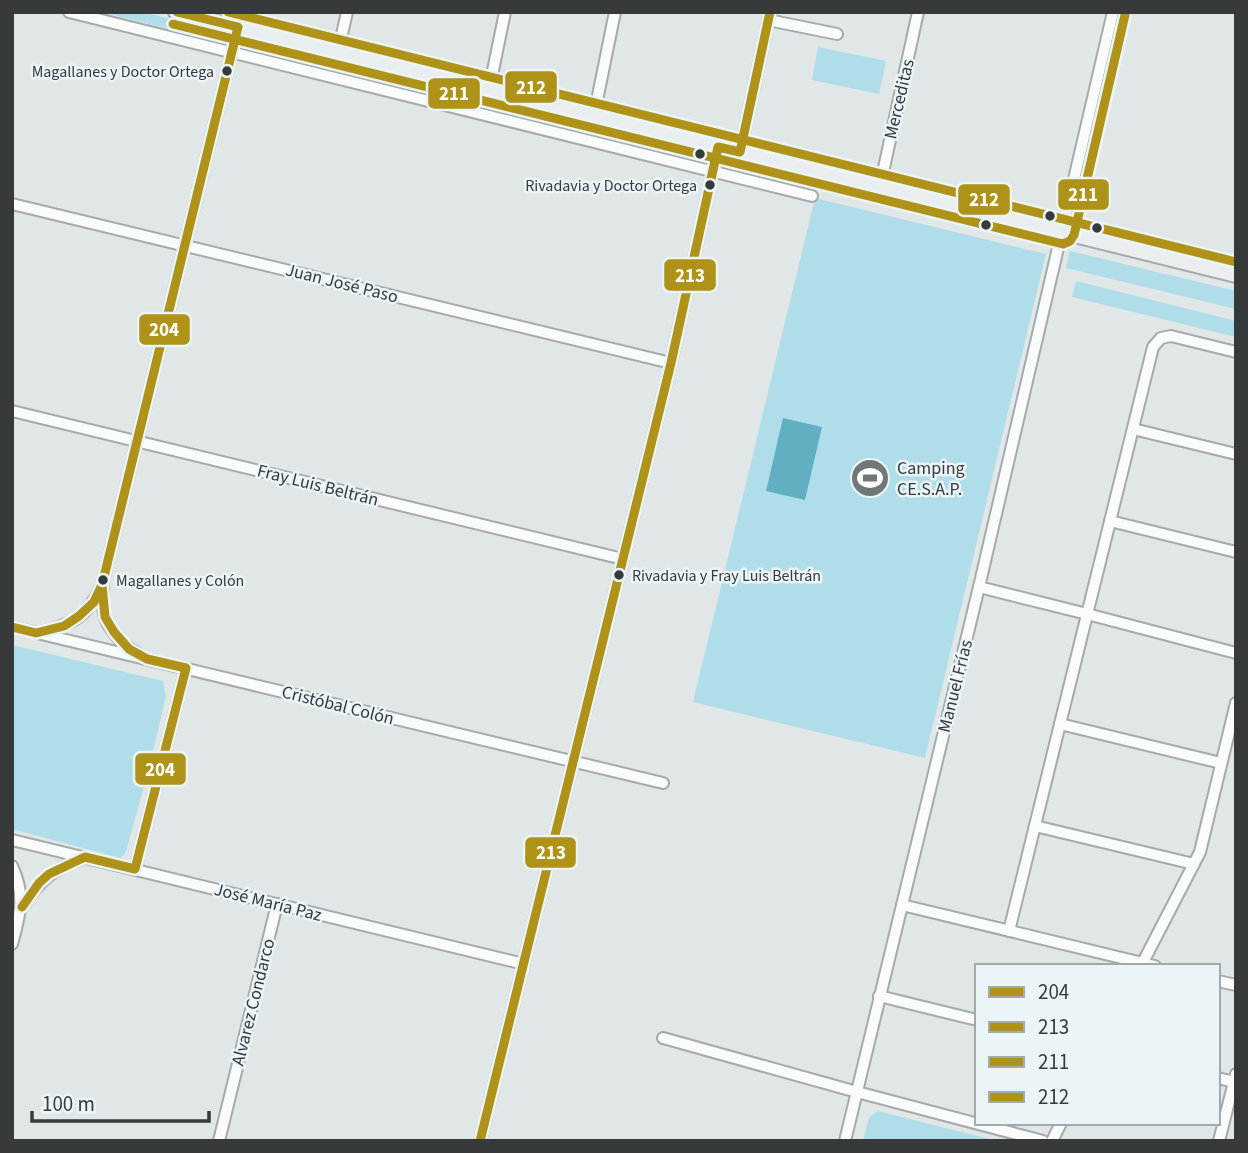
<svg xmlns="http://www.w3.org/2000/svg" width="1248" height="1153" font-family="'Source Sans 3',sans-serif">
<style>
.green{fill:#b0ddea}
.water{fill:#62afc2}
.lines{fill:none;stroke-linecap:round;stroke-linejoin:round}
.minor-casing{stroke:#a6aaaa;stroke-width:14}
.secondary-casing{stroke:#a6aaaa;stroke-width:18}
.minor{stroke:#fafbfb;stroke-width:10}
.secondary{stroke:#ebeef0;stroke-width:14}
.bus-1-casing{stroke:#ebf4f7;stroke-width:14}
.bus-2-casing{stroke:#ebf4f7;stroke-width:14}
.bus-3-casing{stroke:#ebf4f7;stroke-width:14}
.bus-4-casing{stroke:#ebf4f7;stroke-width:14}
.bus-1{stroke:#af9318;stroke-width:9}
.bus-2{stroke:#af9318;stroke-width:9}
.bus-3{stroke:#af9318;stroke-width:9}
.bus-4{stroke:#af9318;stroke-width:9}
.bus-dot{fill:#363a3b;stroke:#ebf4f7;stroke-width:2.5}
.labels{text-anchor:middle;stroke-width:5;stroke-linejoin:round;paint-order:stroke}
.bus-label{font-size:16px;fill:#363a3b;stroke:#ebf4f7;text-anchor:end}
.street-label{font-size:18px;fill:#363a3b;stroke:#ebf4f7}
.poi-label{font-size:18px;fill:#363a3b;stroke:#ebf4f7;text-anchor:start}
.line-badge{stroke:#ebf4f7;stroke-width:2.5}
.badge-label{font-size:19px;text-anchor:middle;font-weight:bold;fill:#fff}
</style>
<rect width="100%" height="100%" fill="#e1e6e7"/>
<g class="green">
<path d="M 101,12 L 143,12 L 226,33 L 226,43 Z"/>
<path d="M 245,38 L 708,154 L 705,164 L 246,49 Z"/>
<path d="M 818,47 L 886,61 L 879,94 L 812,80 Z"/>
<path d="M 727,160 L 822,184 L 819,191 L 724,168 Z"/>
<path d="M 815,198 L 1046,254 L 925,758 L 693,702 Z"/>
<path d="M 1070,251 L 1236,291 L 1236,309 L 1066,268 Z"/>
<path d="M 1076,281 L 1236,321 L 1236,337 L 1072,297 Z"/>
<path d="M 12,645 L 163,681 L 166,696 L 149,768 L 127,848 L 125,854 L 120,858 L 12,829 Z"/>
<path d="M 878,1111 L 997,1141 L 863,1141 L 869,1117 Z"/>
</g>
<path class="water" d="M 783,418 L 822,427 L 805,500 L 766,491 Z"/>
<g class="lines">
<defs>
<g id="minor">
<path d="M 69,12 L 812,196"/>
<path d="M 768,20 L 837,34"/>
<path d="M 338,52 L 347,12"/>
<path d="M 489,90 L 505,12"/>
<path d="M 594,115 L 615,12"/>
<path d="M 740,152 L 770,12"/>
<path d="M 880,186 L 918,12"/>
<path d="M 12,204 L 671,363"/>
<path d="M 12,411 L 623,559"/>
<path d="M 1133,429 L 1236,454"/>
<path d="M 1110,521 L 1236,552"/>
<path d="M 979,587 L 1087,614 L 1236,653"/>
<path d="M 103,588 C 103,597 102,609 105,618 C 110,631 124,646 137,653"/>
<path d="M 12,627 L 663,783"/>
<path d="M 41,632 C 74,624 88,616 102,585 L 238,27"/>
<path d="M 1060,724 L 1221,763"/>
<path d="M 1035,826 L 1194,864"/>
<path d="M 12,840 L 524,964"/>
<path d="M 12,866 C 26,896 20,914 12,944"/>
<path d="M 135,869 L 186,668"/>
<path d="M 902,905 L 1155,966"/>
<path d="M 22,907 C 41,879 52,870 84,858"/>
<path d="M 1009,931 L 1153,347 L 1161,338 L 1171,336 L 1236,352"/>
<path d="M 1141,966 L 1200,852 L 1236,703"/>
<path d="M 1218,981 L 1236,985"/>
<path d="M 879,996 L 977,1020"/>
<path d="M 663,1038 L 857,1092 L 1043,1141"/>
<path d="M 1218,1078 L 1234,1082"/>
<path d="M 219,1141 L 277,904"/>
<path d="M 480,1141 L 671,363 L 718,147"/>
<path d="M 845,1141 L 979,587 L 1113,12"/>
<path d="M 1052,1141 L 1061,1123"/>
<path d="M 1219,1141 L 1236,1074"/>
</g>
<path id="secondary" d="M 176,12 L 1236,275"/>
</defs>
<use href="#minor" class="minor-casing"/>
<use href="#secondary" class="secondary-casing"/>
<use href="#minor" class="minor"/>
<use href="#secondary" class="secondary"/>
<defs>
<g id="bus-1">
<path d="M 12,627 L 36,633 L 64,626 L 79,616 L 94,602 L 102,585 L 238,27 L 177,12"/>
<path d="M 22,907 L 39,883 L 49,874 L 85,857 L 135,869 L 186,668 L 147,659 L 129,649 L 114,632 L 105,617 L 102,585"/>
</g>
<path id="bus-2" d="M 480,1141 L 671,363 L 718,147 L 740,152 L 770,12"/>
<path id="bus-3" d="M 173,24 L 1063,244 L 1070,241 L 1074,235 L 1125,15"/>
<path id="bus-4" d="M 228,12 L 1236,262"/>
</defs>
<use href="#bus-1" class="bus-1-casing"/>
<use href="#bus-2" class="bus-2-casing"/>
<use href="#bus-3" class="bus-3-casing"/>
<use href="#bus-4" class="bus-4-casing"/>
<use href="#bus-1" class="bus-1"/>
<use href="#bus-2" class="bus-2"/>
<use href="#bus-3" class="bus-3"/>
<use href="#bus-4" class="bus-4"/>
</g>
<defs>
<symbol id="stadium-disc" viewBox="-11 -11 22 22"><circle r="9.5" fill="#727677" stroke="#ebf4f7"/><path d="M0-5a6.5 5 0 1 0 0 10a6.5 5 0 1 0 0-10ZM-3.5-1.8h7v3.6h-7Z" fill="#fff"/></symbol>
</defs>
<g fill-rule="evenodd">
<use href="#stadium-disc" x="848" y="456" width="44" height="44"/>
</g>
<g class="bus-dot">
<circle cx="227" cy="71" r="6"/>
<circle cx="700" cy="154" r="6"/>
<circle cx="710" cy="185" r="6"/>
<circle cx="1050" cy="216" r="6"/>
<circle cx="986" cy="225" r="6"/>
<circle cx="1097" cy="228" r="6"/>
<circle cx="619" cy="575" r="6"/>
<circle cx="103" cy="580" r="6"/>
</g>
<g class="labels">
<g class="bus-label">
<text x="214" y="77">Magallanes y Doctor Ortega</text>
<text x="697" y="191">Rivadavia y Doctor Ortega</text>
<text x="632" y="581" text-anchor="start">Rivadavia y Fray Luis Beltrán</text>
<text x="116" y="586" text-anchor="start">Magallanes y Colón</text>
</g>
<g class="street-label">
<text transform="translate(899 99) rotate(-77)" y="6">Merceditas</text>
<text transform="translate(342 283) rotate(14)" y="6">Juan José Paso</text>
<text transform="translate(318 485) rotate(14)" y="6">Fray Luis Beltrán</text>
<text transform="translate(955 686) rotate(-76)" y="6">Manuel Frías</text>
<text transform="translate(338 705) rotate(14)" y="6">Cristóbal Colón</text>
<text transform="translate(268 902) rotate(14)" y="6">José María Paz</text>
<text transform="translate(253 1002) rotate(-76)" y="6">Alvarez Condarco</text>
</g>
<g class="poi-label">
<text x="897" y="474">Camping<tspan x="897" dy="21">CE.S.A.P.</tspan></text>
</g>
</g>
<g class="line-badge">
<rect x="504" y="70" width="54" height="34" rx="7" fill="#af9318"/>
<rect x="427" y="77" width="54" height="33" rx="7" fill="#af9318"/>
<rect x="1057" y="178" width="53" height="33" rx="7" fill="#af9318"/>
<rect x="957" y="183" width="54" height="33" rx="7" fill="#af9318"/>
<rect x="663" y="258" width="54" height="34" rx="7" fill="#af9318"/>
<rect x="138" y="313" width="53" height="33" rx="7" fill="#af9318"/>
<rect x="134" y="752" width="53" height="34" rx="7" fill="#af9318"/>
<rect x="524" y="836" width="53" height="33" rx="7" fill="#af9318"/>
</g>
<g class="badge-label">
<text x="531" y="94">212</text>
<text x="454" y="100">211</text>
<text x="1083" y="201">211</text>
<text x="984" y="206">212</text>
<text x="690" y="282">213</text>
<text x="164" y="336">204</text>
<text x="160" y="776">204</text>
<text x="551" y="859">213</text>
</g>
<rect width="1248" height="1153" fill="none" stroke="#363a3b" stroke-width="28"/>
<rect x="975" y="964" width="245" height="161" fill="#ebf4f7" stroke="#a3aaac" stroke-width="2"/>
<rect x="989" y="987" width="35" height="10" fill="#af9318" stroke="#a3aaac" stroke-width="2"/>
<text x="1038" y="999" font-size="21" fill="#363a3b">204</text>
<rect x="989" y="1022" width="35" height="10" fill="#af9318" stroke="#a3aaac" stroke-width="2"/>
<text x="1038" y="1034" font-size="21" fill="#363a3b">213</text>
<rect x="989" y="1057" width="35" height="10" fill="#af9318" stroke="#a3aaac" stroke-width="2"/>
<text x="1038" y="1069" font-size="21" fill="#363a3b">211</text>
<rect x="989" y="1092" width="35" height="10" fill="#af9318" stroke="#a3aaac" stroke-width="2"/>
<text x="1038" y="1104" font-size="21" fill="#363a3b">212</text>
<path d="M32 1111v10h177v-10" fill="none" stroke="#363a3b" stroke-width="3.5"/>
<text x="42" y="1111" font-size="21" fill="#363a3b" stroke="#ebf4f7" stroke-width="5" paint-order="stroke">100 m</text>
</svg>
